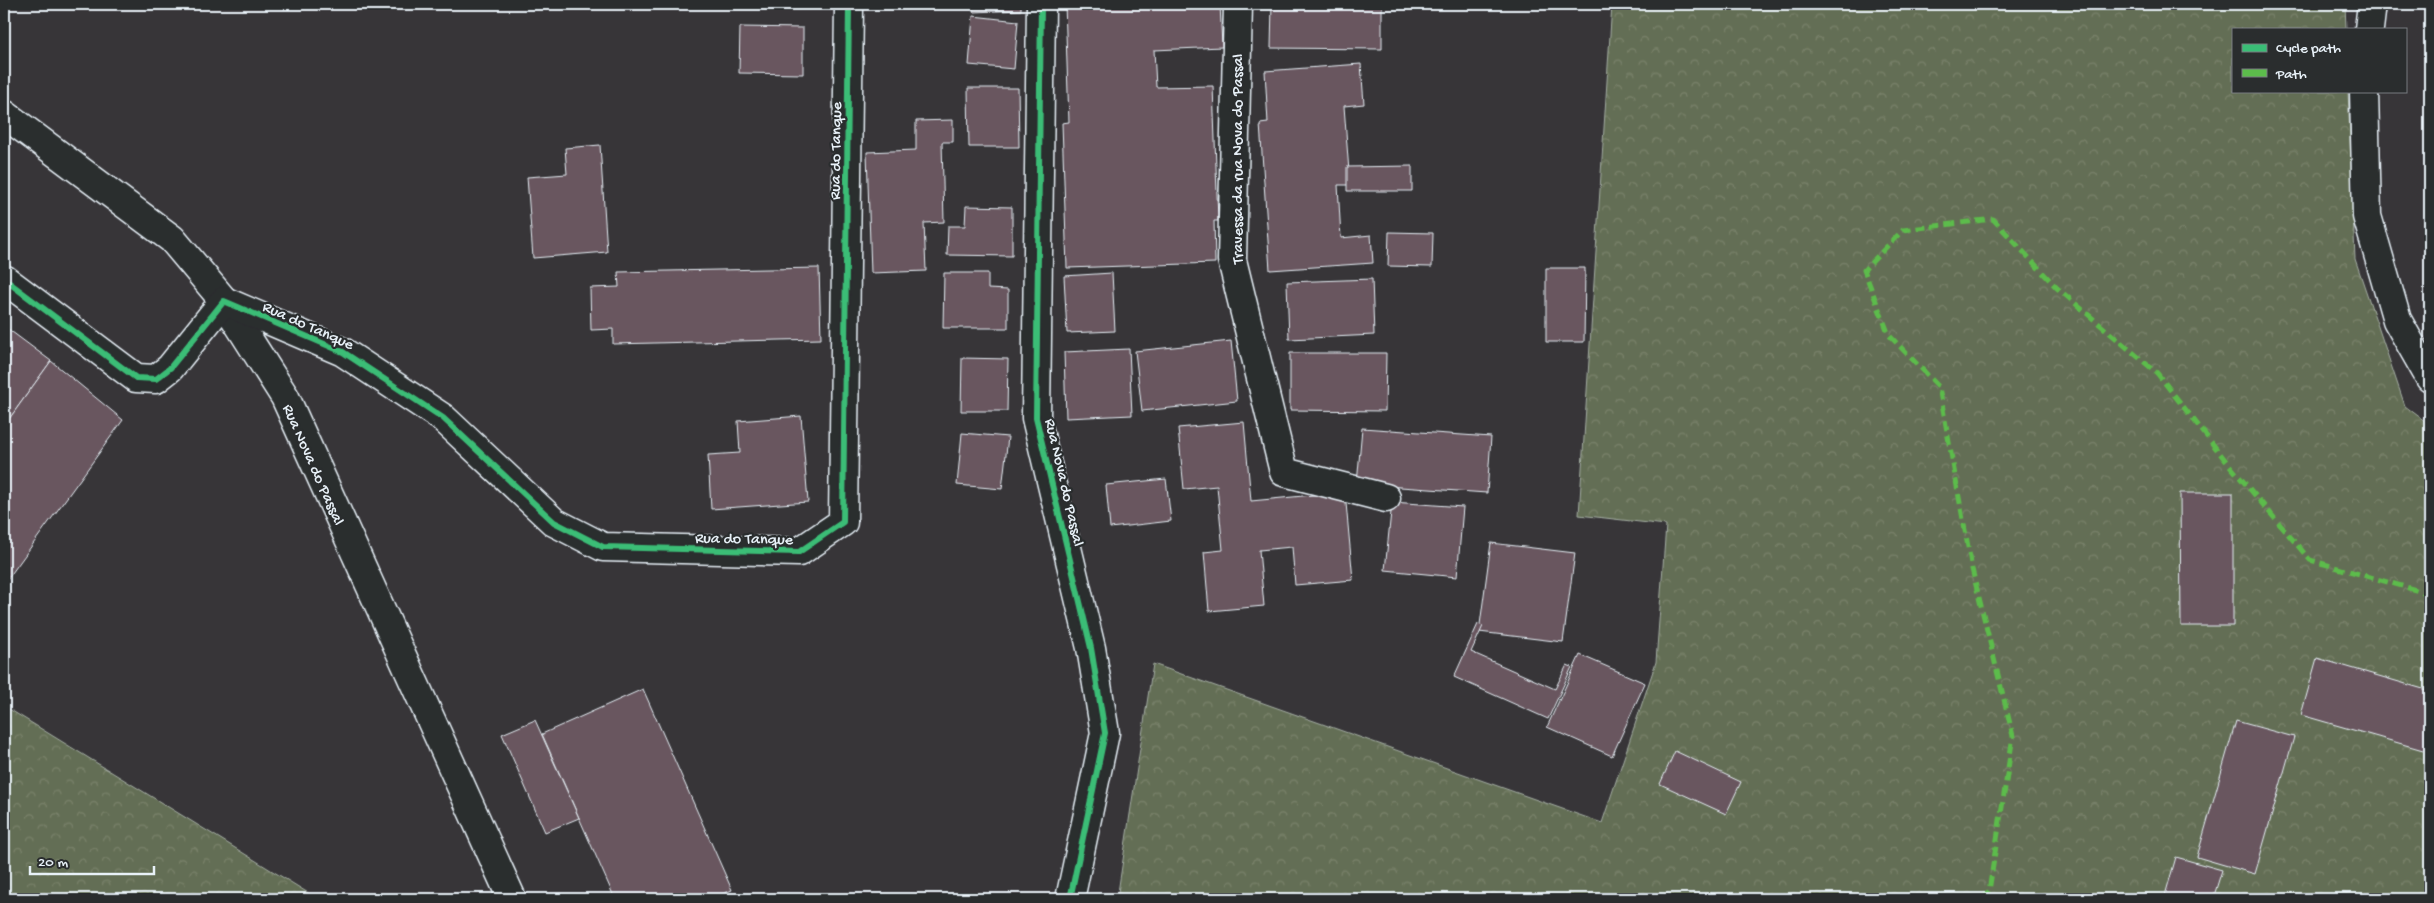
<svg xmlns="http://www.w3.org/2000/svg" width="2434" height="903" font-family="'Gochi Hand',sans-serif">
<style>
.forest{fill:url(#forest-crowns);stroke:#a6b0a6}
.building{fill:#69575e;stroke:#e8f1f8}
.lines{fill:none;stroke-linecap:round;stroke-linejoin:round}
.minor-casing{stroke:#e8f1f8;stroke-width:31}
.minor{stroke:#2a2d2e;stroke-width:28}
.quiet{stroke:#5cbc4b;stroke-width:5;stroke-dasharray:10 5;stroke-linecap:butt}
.cycleway-casing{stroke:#2a2d2e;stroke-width:9}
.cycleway{stroke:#3abd76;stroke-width:6}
.labels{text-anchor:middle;stroke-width:4.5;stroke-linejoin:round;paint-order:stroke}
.street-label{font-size:16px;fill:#e8f1f8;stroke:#2a2d2e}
</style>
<defs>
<pattern id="forest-crowns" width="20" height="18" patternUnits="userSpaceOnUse" patternTransform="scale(1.25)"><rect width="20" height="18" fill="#646e54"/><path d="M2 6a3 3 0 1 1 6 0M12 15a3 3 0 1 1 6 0" fill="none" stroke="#7a836d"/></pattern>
</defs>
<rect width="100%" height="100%" fill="#373538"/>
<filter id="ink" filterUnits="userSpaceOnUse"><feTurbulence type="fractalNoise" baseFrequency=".02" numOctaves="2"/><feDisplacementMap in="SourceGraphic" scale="10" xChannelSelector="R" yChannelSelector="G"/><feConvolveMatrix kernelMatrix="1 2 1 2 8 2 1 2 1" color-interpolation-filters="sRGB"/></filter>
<g filter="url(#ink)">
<g class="forest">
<path d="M 1612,4 L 2345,4 L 2346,29 L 2233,29 L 2233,91 L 2348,91 L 2355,259 L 2405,406 L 2430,425 L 2430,899 L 1117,899 L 1153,664 L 1602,823 L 1656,662 L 1666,525 L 1579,515 Z"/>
<path d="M 4,706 L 318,899 L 4,899 Z"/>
</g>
<g class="building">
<path d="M 973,4 L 1021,4 L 1021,10 L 973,12 Z"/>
<path d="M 1065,4 L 1220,4 L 1222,47 L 1154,50 L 1156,87 L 1213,86 L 1218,221 L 1214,221 L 1215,263 L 1067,268 L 1062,123 L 1069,122 Z"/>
<path d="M 1272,4 L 1382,4 L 1382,49 L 1271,48 Z"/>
<path d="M 973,16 L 1018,21 L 1014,69 L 969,65 Z"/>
<path d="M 740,27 L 803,28 L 803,74 L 739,73 Z"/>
<path d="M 1361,64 L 1364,104 L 1344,106 L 1350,185 L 1338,185 L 1341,238 L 1371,235 L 1373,263 L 1270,270 L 1260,124 L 1268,123 L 1265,71 Z"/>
<path d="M 968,88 L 1018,88 L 1019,147 L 969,147 Z"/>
<path d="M 953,120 L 953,142 L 942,142 L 944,222 L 924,223 L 926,271 L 871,273 L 867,152 L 916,150 L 916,121 Z"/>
<path d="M 600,145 L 607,252 L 533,258 L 527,177 L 567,174 L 565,148 Z"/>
<path d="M 1412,166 L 1412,191 L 1347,191 L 1347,167 Z"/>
<path d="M 966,206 L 1012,207 L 1012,256 L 947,255 L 948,226 L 965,226 Z"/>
<path d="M 1389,232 L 1433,233 L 1432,267 L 1388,266 Z"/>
<path d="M 819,268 L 821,339 L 613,344 L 613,329 L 591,330 L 590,288 L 619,287 L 618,272 Z"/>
<path d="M 1546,268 L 1585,268 L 1584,342 L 1546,342 Z"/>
<path d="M 944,273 L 988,273 L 988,289 L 1008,290 L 1008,328 L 943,328 Z"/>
<path d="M 1112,273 L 1115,331 L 1067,333 L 1064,276 Z"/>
<path d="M 1372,279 L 1374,335 L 1289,339 L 1287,282 Z"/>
<path d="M 4,326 L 51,361 L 4,426 Z"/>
<path d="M 1231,341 L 1237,401 L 1142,411 L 1135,351 Z"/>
<path d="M 1129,349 L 1132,415 L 1066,418 L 1064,352 Z"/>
<path d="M 1290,353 L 1386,353 L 1385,411 L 1290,410 Z"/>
<path d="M 962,358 L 1008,359 L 1007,411 L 961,411 Z"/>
<path d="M 51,361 L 123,420 L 4,584 L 4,426 Z"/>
<path d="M 801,416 L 808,502 L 711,509 L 708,455 L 740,453 L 738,421 Z"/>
<path d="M 1244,422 L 1251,501 L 1345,492 L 1353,580 L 1295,585 L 1292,547 L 1259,550 L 1264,606 L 1209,611 L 1204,552 L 1223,550 L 1217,486 L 1184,489 L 1178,428 Z"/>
<path d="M 1362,428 L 1491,437 L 1487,493 L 1357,484 Z"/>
<path d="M 962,433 L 1008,437 L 1002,489 L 957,485 Z"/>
<path d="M 1166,479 L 1171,521 L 1110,528 L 1106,485 Z"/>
<path d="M 2180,493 L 2233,493 L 2233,626 L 2181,626 Z"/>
<path d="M 1392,502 L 1463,507 L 1457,577 L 1385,570 Z"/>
<path d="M 1491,543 L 1575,553 L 1563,642 L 1479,632 Z"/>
<path d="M 1478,624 L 1483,626 L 1471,652 L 1555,689 L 1567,665 L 1572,667 L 1548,719 L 1454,677 Z"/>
<path d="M 1580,655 L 1645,683 L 1612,756 L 1547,727 Z"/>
<path d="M 2317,658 L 2430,691 L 2430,752 L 2301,715 Z"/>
<path d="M 643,689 L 732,890 L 711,899 L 615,899 L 542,734 Z"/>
<path d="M 535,720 L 579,818 L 545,832 L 502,734 Z"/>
<path d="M 2236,721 L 2294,737 L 2255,874 L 2197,857 Z"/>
<path d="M 1675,751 L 1741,782 L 1726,814 L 1660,784 Z"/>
<path d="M 2176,857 L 2222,870 L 2213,899 L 2164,899 Z"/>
</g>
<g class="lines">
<defs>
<g id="minor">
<path d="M 1041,4 L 1036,418 L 1091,648 L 1105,733 L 1070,899"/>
<path d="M 1238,4 L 1232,260 L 1284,472 L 1386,498"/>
<path d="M 2369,29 L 2372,4"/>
<path d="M 2364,91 L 2367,216 L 2397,320 L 2430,378"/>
<path d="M 4,114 L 172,239 L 224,301 L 285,397 L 512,899"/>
<path d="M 4,279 L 136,378 L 156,379 L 170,368 L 224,301 L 343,352 L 443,418 L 554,522 L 603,547 L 799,552 L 843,522 L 849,4"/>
</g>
</defs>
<use href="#minor" class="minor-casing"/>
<use href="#minor" class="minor"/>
<path class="quiet" d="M 1983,899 L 1989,891 L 2013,736 L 1972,569 L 1939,387 L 1889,335 L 1864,270 L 1903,230 L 1993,219 L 2057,288 L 2157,373 L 2226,461 L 2310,560 L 2430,594"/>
<defs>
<g id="cycleway">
<path d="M 1041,4 L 1036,418 L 1091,648 L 1105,733 L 1070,899"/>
<path d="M 4,279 L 136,378 L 156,379 L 170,368 L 224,301 L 343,352 L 443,418 L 554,522 L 603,547 L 799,552 L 843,522 L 849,4"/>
</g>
</defs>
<use href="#cycleway" class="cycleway-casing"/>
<use href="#cycleway" class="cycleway"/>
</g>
</g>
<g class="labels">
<g class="street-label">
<text transform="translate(834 151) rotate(-89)" y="6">Rua do Tanque</text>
<text transform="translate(1236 159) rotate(-90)" y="6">Travessa da rua Nova do Passal</text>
<text transform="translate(309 324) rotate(24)" y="6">Rua do Tanque</text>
<text transform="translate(315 464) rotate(66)" y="6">Rua Nova do Passal</text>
<text transform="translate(1066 482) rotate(77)" y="6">Rua Nova do Passal</text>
<text transform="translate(744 537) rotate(1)" y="6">Rua do Tanque</text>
</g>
</g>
<rect width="2434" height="903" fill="none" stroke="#2a2d2e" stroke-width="20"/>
<rect x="10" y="10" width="2414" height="883" fill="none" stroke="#e8f1f8" stroke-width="2" filter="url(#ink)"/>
<rect x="2232" y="28" width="175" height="65" fill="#2a2d2e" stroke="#767b7f"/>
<rect x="2242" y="44" width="25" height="8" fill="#3abd76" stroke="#767b7f"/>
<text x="2276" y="52" font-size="15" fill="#e8f1f8">Cycle path</text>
<rect x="2242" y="69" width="25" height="8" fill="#5cbc4b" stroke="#767b7f"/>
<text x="2276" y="78" font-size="15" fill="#e8f1f8">Path</text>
<path d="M30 866v8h124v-8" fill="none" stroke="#e8f1f8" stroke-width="2.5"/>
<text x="38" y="866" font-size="15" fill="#e8f1f8" stroke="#2a2d2e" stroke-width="4" paint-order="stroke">20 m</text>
</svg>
